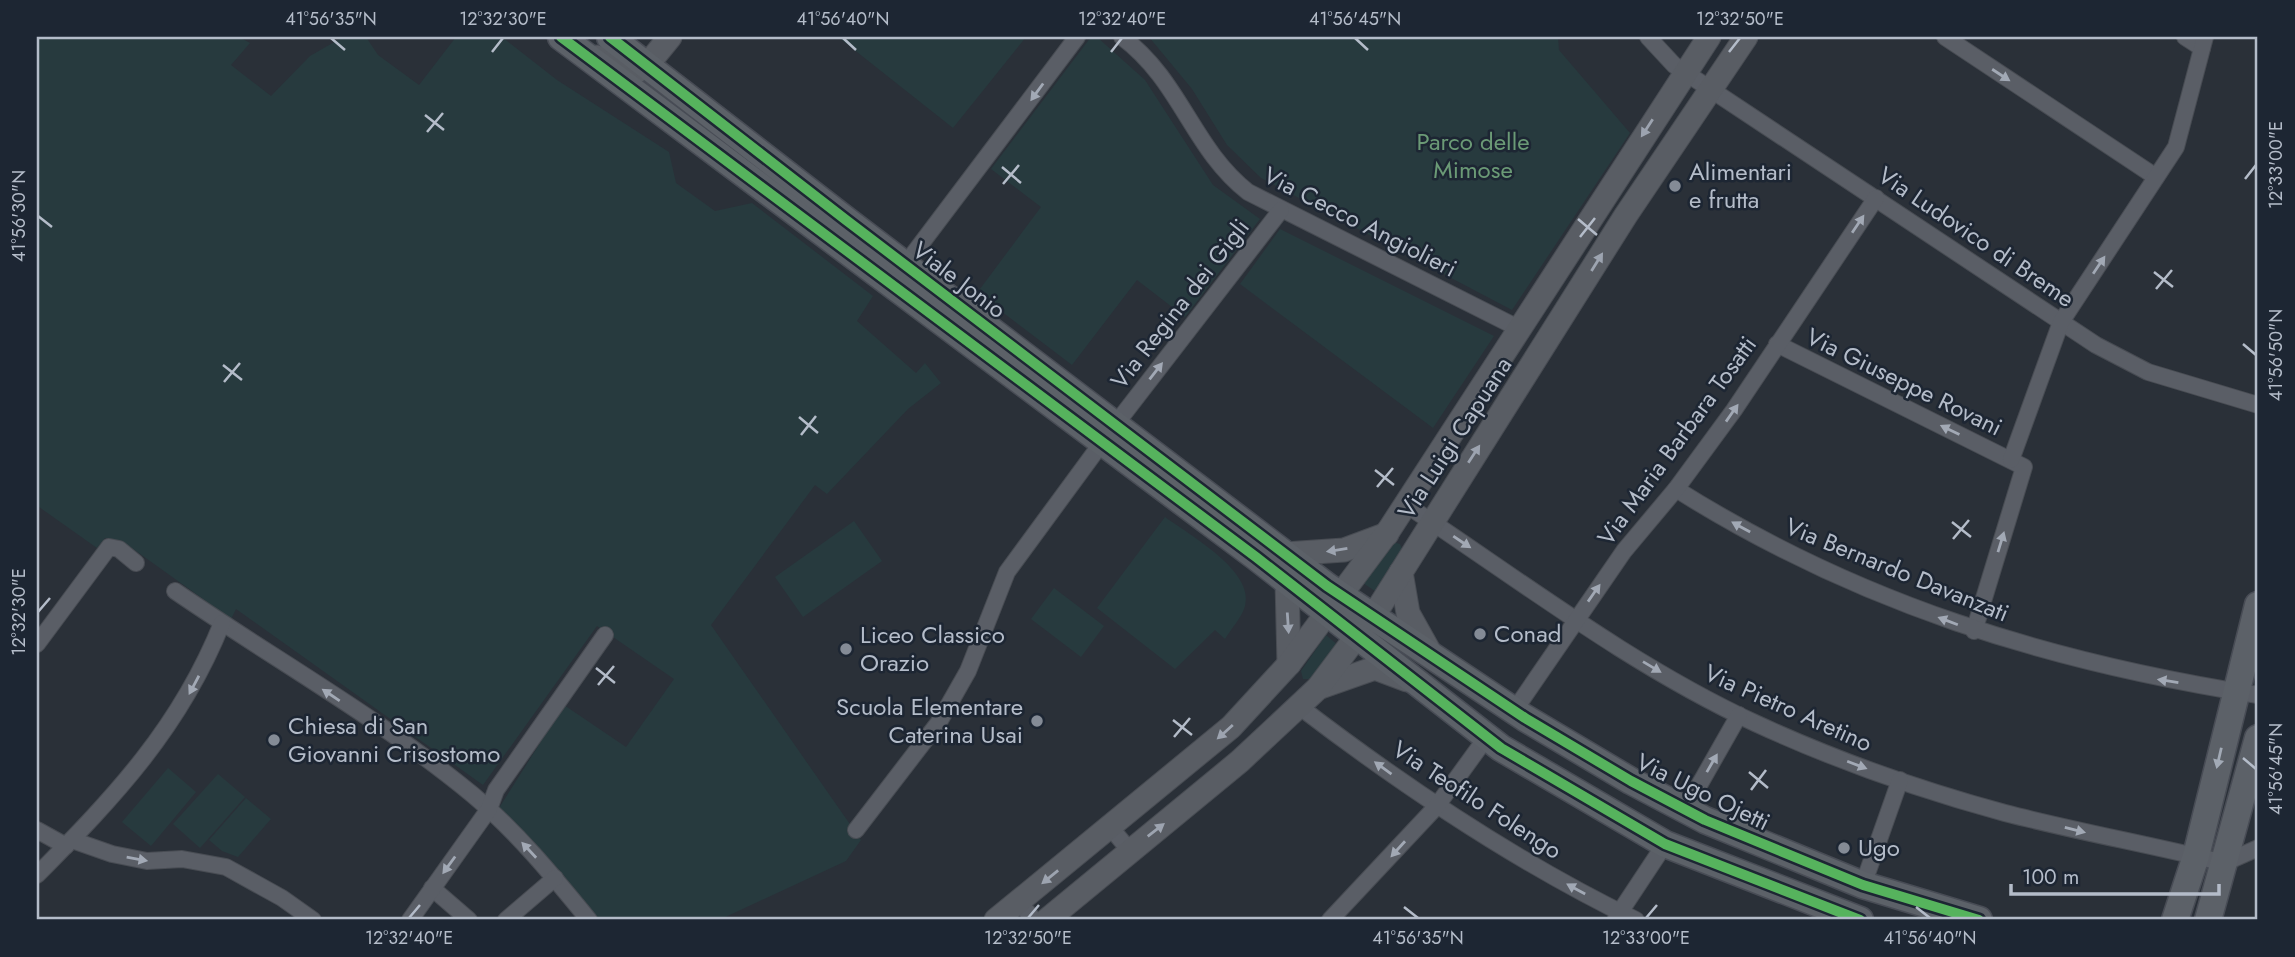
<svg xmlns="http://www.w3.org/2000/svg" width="2295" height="957" font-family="Jost,sans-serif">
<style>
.green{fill:#273a3e}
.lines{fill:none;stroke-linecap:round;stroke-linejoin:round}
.street-casing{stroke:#484c53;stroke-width:18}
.secondary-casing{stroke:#484c53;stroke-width:25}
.primary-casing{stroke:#484c55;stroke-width:29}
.street{stroke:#5a5e66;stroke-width:16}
.secondary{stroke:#595d64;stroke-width:23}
.primary{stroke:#5c6168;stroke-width:26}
.cycleway-casing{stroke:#1d2633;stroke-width:15}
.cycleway{stroke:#56b35d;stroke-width:10}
.oneway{fill:#a2a9b5}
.oneway2{fill:#9da4b0}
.oneway3{fill:#a2aab6}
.ticks{fill:none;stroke:#b4bcc9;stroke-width:2.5}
.poi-dot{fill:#848b96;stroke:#1d2633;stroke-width:2.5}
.labels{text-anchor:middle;stroke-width:5;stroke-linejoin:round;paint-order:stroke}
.park-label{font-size:24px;fill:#6b9a76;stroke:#1d2633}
.poi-label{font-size:24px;fill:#b4bcc9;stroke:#1d2633;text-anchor:start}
.street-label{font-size:24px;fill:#b4bcc9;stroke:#1d2633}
.neatline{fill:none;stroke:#b4bcc9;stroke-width:2.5}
.ticks-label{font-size:18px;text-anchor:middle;fill:#b4bcc9}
</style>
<rect width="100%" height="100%" fill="#2a3038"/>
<g class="green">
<path d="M 37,37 L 239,37 L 250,43 L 231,65 L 271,96 L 310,56 L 343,37 L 366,37 L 378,55 L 419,85 L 456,37 L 502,37 L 557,80 L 669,152 L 676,183 L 715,211 L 752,203 L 873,296 L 857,321 L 916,373 L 925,363 L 941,383 L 908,409 L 827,494 L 815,485 L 711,625 L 861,840 L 846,861 L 719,920 L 597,920 L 571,887 L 499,808 L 564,705 L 626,747 L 674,679 L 597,626 L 483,785 L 236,609 L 231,619 L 122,541 L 105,538 L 97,548 L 39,507 L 37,510 Z"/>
<path d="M 838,37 L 1026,37 L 953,128 Z"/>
<path d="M 1091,37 L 1097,37 L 1145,80 L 1213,185 L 1260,219 L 1185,317 L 1137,280 L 1072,365 L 977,293 L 1041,207 L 991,169 Z"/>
<path d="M 1149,37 L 1558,37 L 1559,50 L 1630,133 L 1512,310 L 1261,178 L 1227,145 L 1192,89 Z"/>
<path d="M 1280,229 L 1494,336 L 1433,428 L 1240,284 Z"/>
<path d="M 1165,517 C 1188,534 1255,571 1245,606 C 1242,617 1231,629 1225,639 L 1215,630 L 1175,669 L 1097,608 Z"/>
<path d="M 854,521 L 882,561 L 803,617 L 775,577 Z"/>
<path d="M 1393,542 L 1400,544 L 1402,549 L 1378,593 L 1363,583 Z"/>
<path d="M 1054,588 L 1104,626 L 1081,657 L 1031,619 Z"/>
<path d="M 1326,635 L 1340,647 L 1309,679 L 1303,679 L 1301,671 Z"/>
<path d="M 168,768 L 196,792 L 151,846 L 122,822 Z"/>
<path d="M 218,774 L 245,797 L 200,848 L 173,824 Z"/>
<path d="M 246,798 L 271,819 L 238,857 L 222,851 L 209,840 Z"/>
</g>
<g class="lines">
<defs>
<g id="street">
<path d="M 1122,37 C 1181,81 1192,148 1248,192 L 1518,328"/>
<path d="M 1648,37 L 1674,65 L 2096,345 L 2148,372 L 2258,405"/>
<path d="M 1945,37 L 2156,177"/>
<path d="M 2185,37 L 2202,48"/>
<path d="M 905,265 L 1077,37"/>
<path d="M 1777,344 L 2024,467 L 1974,631"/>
<path d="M 1115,425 L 1281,210"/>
<path d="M 2011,460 L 2061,322 L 2176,147 L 2205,37"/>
<path d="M 1676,489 C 1857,603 2048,662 2258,695"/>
<path d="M 1405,504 C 1520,580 1630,665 1755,723 C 1835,760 1920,790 2005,813 C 2075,831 2146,844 2216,861 L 2231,860 L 2258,848"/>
<path d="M 175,591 C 274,659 381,719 473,795 C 517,832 553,876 589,920"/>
<path d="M 37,644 L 109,547 L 119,549 L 136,563"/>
<path d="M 1300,707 C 1406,788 1516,862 1636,920"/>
<path d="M 1514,711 L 1624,551 L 1676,489 L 1734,410 L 1876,198"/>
<path d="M 1685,810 L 1739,715"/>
<path d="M 1111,828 L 1130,851"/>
<path d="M 37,830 L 66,846"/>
<path d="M 856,830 L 939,722 L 968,671 L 1007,572 L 1101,444"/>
<path d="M 72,840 L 112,854 L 147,861 L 182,859 L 226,867 L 282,898 L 313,920"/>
<path d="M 37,875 C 115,796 180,728 222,623"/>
<path d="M 1863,885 L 1900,780"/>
<path d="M 432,888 L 469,920"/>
<path d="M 1019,902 L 1034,920"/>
<path d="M 1616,918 L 1665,844"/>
<path d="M 410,920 L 489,809 L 496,790 L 605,635"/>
<path d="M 506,920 L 555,878"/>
<path d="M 1330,920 L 1436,807 L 1486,738"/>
</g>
<g id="secondary">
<path d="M 597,57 L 637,71 L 648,64 L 670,37"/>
<path d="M 1285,554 L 1344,550 L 1387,534"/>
<path d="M 1401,572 L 1408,613 L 1432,656"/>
<path d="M 1287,582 L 1289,664"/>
<path d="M 1318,688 L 1375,668 L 1407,680"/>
<path d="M 996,920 L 1231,727 L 1289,664 L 1389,530 L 1709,37"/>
<path d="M 1047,920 L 1240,761 L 1318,688 L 1381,604 L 1626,215 L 1746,37"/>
</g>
<g id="primary">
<path d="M 561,37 L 1256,557 L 1501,748 L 1665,844 L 1860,920"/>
<path d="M 610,37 L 846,220 L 1327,586 L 1525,718 L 1631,781 L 1705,820 L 1863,885 L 1979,920"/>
<path d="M 2175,920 L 2196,856 L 2258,605"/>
<path d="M 2208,920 L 2258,738"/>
</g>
</defs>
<use href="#street" class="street-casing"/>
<use href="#secondary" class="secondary-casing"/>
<use href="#primary" class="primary-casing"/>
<use href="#street" class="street"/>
<use href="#secondary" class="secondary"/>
<use href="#primary" class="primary"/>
<defs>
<g id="cycleway">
<path d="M 561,37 L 1256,557 L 1501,748 L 1665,844 L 1860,920"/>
<path d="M 610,37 L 846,220 L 1327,586 L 1525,718 L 1631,781 L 1705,820 L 1863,885 L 1979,920"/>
</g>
</defs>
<use href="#cycleway" class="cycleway-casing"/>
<use href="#cycleway" class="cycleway"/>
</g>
<defs><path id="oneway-solid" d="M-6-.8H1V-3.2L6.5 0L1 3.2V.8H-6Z" transform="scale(1.75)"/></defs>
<g class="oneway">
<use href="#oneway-solid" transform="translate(2001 75) rotate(33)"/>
<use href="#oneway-solid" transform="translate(1037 92) rotate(126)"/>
<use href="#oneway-solid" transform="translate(1858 224) rotate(-56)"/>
<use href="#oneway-solid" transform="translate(2099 265) rotate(-56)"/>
<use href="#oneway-solid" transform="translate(1156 371) rotate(-52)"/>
<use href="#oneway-solid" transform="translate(1732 413) rotate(-55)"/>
<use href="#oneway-solid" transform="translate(1950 430) rotate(-154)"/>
<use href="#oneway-solid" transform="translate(1741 527) rotate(-151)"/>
<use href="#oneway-solid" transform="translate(1462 542) rotate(34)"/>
<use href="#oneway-solid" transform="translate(2001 542) rotate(-73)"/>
<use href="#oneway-solid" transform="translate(1594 593) rotate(-55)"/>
<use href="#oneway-solid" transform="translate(1948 621) rotate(-159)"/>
<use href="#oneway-solid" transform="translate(1652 667) rotate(31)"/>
<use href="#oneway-solid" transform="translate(2168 681) rotate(-171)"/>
<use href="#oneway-solid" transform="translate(194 685) rotate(118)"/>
<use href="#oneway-solid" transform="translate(331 695) rotate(-146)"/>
<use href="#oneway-solid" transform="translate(1712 763) rotate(-60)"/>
<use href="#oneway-solid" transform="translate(1857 765) rotate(21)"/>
<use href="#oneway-solid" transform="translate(1383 768) rotate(-144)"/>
<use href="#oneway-solid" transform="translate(2075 830) rotate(14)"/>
<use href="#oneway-solid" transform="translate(1398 849) rotate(132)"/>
<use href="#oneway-solid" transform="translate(529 850) rotate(-133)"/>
<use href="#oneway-solid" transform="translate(137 859) rotate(10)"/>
<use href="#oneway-solid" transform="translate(449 865) rotate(126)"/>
<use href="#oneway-solid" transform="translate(1576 889) rotate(-151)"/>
</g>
<g class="oneway2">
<use href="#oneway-solid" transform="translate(1647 128) rotate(123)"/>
<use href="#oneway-solid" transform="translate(1597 262) rotate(-58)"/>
<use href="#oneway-solid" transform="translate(1474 454) rotate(-57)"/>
<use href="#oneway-solid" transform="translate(1337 550) rotate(171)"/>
<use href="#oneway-solid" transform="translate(1288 623) rotate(86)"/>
<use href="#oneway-solid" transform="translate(1225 732) rotate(138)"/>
<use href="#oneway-solid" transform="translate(1156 830) rotate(-38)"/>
<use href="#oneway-solid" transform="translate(1050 877) rotate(141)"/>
</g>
<use class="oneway3" href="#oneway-solid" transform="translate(2219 758) rotate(103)"/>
<path class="ticks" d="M 331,38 L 345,50M 843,38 L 856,50M 1355,38 L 1368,50M 492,52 L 503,38M 1111,52 L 1122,38M 1729,52 L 1740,38M 425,115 L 444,130M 427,132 L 443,113M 1002,167 L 1021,183M 2245,179 L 2256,165M 1003,184 L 1019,165M 38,216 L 52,227M 1578,219 L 1597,235M 1580,237 L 1595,218M 2154,272 L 2173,287M 2156,289 L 2172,270M 2243,344 L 2256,355M 223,365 L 242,380M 224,382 L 240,363M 799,417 L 818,433M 801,435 L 816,416M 1375,470 L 1394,485M 1377,487 L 1393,468M 1952,522 L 1971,537M 1953,539 L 1969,520M 38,612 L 50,598M 596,668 L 615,683M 598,685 L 614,666M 1173,720 L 1192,735M 1174,737 L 1190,718M 2243,758 L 2256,769M 1749,772 L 1768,788M 1751,790 L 1766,770M 1404,907 L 1418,918M 1916,907 L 1930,918M 409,918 L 420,905M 1028,918 L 1039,905M 1646,918 L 1657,905"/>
<g class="poi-dot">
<circle cx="1675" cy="186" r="7"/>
<circle cx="1480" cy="634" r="7"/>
<circle cx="846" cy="649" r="7"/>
<circle cx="1037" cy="721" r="7"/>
<circle cx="274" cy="740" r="7"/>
<circle cx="1844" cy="848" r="7"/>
</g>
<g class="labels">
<g class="park-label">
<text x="1473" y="150">Parco delle<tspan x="1473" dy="28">Mimose</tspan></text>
</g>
<g class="poi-label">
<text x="1689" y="180">Alimentari<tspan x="1689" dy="28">e frutta</tspan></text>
<text x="1494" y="642">Conad</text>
<text x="860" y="643">Liceo Classico<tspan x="860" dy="28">Orazio</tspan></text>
<text x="1023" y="715" text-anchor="end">Scuola Elementare<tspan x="1023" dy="28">Caterina Usai</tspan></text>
<text x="288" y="734">Chiesa di San<tspan x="288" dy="28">Giovanni Crisostomo</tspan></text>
<text x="1858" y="856">Ugo</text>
</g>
<g class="street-label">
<text transform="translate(1360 222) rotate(27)" y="8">Via Cecco Angiolieri</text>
<text transform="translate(1976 237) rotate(34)" y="8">Via Ludovico di Breme</text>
<text transform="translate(959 280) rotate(37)" y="8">Viale Jonio</text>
<text transform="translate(1180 304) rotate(-52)" y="8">Via Regina dei Gigli</text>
<text transform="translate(1904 382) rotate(26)" y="8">Via Giuseppe Rovani</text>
<text transform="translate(1455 438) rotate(-57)" y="8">Via Luigi Capuana</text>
<text transform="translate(1677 441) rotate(-54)" y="8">Via Maria Barbara Tosatti</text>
<text transform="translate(1897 570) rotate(22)" y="8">Via Bernardo Davanzati</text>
<text transform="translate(1788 708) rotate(24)" y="8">Via Pietro Aretino</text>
<text transform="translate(1703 792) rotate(26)" y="8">Via Ugo Ojetti</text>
<text transform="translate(1477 800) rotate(33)" y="8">Via Teofilo Folengo</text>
</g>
</g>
<rect width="2295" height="957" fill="none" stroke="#1d2633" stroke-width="77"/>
<path d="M2011 884v10h208v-10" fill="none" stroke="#b4bcc9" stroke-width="3.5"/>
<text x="2022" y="884" font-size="21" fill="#b4bcc9" stroke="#1d2633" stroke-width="5" paint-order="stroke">100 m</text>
<rect x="38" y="38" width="2218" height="880" class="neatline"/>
<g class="ticks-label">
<text x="331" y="25">41°56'35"N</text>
<text x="503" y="25">12°32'30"E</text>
<text x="843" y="25">41°56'40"N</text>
<text x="1122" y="25">12°32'40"E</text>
<text x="1355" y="25">41°56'45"N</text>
<text x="1740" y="25">12°32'50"E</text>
<text transform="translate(2276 165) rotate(-90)" y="6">12°33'00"E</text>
<text transform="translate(19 216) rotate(-90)" y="6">41°56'30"N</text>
<text transform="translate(2276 355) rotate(-90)" y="6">41°56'50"N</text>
<text transform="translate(19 612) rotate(-90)" y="6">12°32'30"E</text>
<text transform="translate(2276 769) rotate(-90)" y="6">41°56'45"N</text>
<text x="409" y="944">12°32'40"E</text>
<text x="1028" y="944">12°32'50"E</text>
<text x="1418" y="944">41°56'35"N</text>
<text x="1646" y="944">12°33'00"E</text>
<text x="1930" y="944">41°56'40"N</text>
</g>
</svg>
